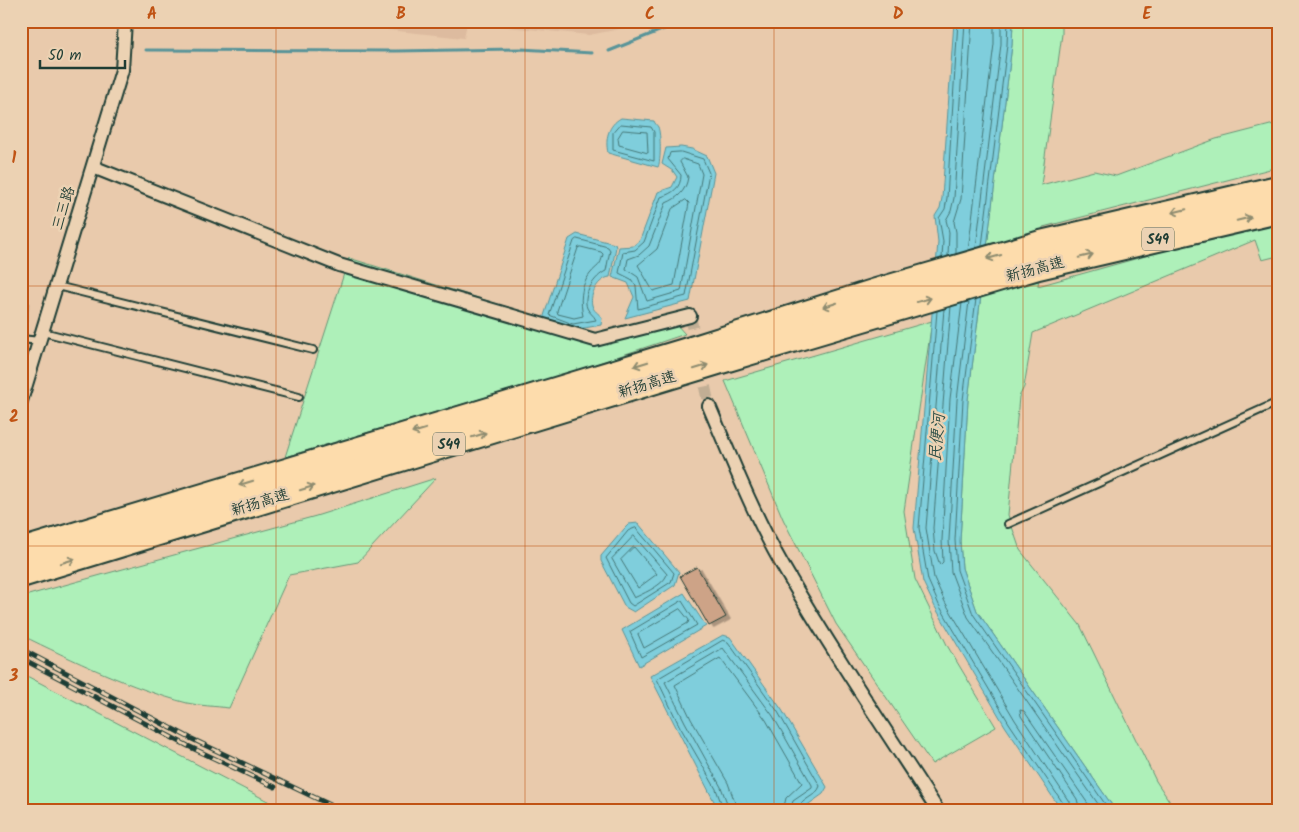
<svg xmlns="http://www.w3.org/2000/svg" width="1299" height="832" font-family="Kalam,'LXGW WenKai TC',sans-serif">
<style>
.built{fill:#ddbb9f}
.green{fill:#aef0b9;stroke:#669676}
.water{fill:#7fcedc;stroke:#599499}
.lines{fill:none;stroke-linecap:round;stroke-linejoin:round}
.shore{stroke:#457777;stroke-width:1}
.stream{stroke:#599499;stroke-width:3}
.building{fill:#cda387;stroke:#1f3d34;filter:url(#shadow)}
.minor-tunnel{stroke:#c1ae94;stroke-width:12;stroke-dasharray:12 6;stroke-linecap:butt}
.service-casing{stroke:#1f3d34;stroke-width:10}
.minor-casing{stroke:#1f3d34;stroke-width:16}
.motorway-casing{stroke:#1f3d34;stroke-width:28}
.service{stroke:#ecd2b3;stroke-width:6}
.minor{stroke:#ecd2b3;stroke-width:12}
.motorway{stroke:#fddcac;stroke-width:24}
.rail-casing{stroke:#1f3d34;stroke-width:5}
.rail{stroke:#ecd2b3;stroke-width:3;stroke-dasharray:9;stroke-linecap:butt}
.oneway{stroke:#8e8c70}
.grid{fill:none;stroke:#c05314;stroke-width:1;stroke-opacity:0.55}
.labels{text-anchor:middle;stroke-width:5;stroke-linejoin:round;paint-order:stroke}
.shield{fill:#ecd2b3;stroke:#5c6a5a;stroke-width:1}
.shield-label{font-size:14px;font-weight:bold;fill:#1f3d34}
.street-label{font-size:15px;fill:#1f3d34;stroke:#ecd2b3}
.water-label{font-size:16px;font-style:italic;fill:#294c45;stroke:#ecd2b3}
.neatline{fill:none;stroke:#c05314;stroke-width:2}
.grid-label{font-size:16px;text-anchor:middle;font-weight:bold;fill:#c05314}
</style>
<defs>
<filter id="shadow"><feDropShadow dx="4.5" dy="2.5" stdDeviation="0" flood-color="#0004"/></filter>
</defs>
<rect width="100%" height="100%" fill="#e9caac"/>
<filter id="ink" filterUnits="userSpaceOnUse"><feTurbulence type="fractalNoise" baseFrequency=".02" numOctaves="2"/><feDisplacementMap in="SourceGraphic" scale="10" xChannelSelector="R" yChannelSelector="G"/><feConvolveMatrix kernelMatrix="1 2 1 2 8 2 1 2 1" color-interpolation-filters="sRGB"/></filter>
<g filter="url(#ink)">
<path class="built" d="M 390,21 L 626,21 L 625,28 L 589,35 L 467,23 L 464,38 L 388,30 Z"/>
<g class="green">
<path d="M 1013,21 L 1062,21 L 1062,34 L 1041,185 L 1094,171 L 1116,176 L 1216,139 L 1278,123 L 1278,167 L 1043,227 L 1038,286 L 1278,219 L 1278,256 L 1262,260 L 1255,240 L 1033,333 L 1024,387 L 1019,397 L 1008,515 L 1020,550 L 1080,625 L 1156,781 L 1176,811 L 1116,811 L 977,611 L 962,568 L 960,541 L 968,400 L 1012,45 Z"/>
<path d="M 349,258 L 530,314 L 528,327 L 592,346 L 676,324 L 685,334 L 581,369 L 285,457 Z"/>
<path d="M 932,321 L 904,511 L 915,579 L 948,647 L 996,727 L 932,764 L 836,624 L 783,519 L 725,381 Z"/>
<path d="M 436,478 L 358,562 L 289,575 L 229,708 C 215,706 200,706 187,703 C 133,689 72,660 21,635 L 21,597 L 316,516 Z"/>
<path d="M 21,673 L 287,811 L 21,811 Z"/>
</g>
<g class="water">
<path d="M 954,21 L 1013,21 L 1012,45 L 968,400 L 960,541 L 962,568 L 977,611 L 1116,811 L 1062,811 L 1005,726 L 935,607 L 923,582 L 914,528 L 938,242 L 935,216 L 940,208 L 942,198 Z"/>
<path d="M 621,118 L 654,121 C 655,124 657,125 658,127 C 661,134 661,162 658,167 L 608,153 C 605,139 608,125 621,118 Z"/>
<path d="M 681,147 L 692,149 L 707,156 L 714,173 L 690,301 L 625,318 L 634,297 L 628,283 L 612,277 L 619,247 L 633,246 L 640,240 L 658,192 L 672,187 L 677,177 L 673,171 L 662,164 L 666,148 Z"/>
<path d="M 577,234 L 615,244 L 616,247 L 610,277 C 599,278 589,294 592,305 C 593,311 599,313 602,318 L 601,325 L 579,329 L 543,319 L 569,239 Z"/>
<path d="M 638,523 L 679,572 L 675,585 L 634,612 L 625,607 L 601,561 L 601,556 L 625,528 L 629,524 Z"/>
<path d="M 684,593 L 706,626 L 639,666 L 622,630 Z"/>
<path d="M 723,635 L 730,637 L 782,710 L 827,787 L 823,794 L 799,811 L 719,811 L 650,676 Z"/>
</g>
<g class="lines">
<g class="shore">
<path d="M 621,124 L 651,127 L 654,132 L 654,161 L 613,150 L 613,133 Z"/>
<path d="M 623,130 L 647,132 L 648,153 L 619,145 L 618,138 Z"/>
<path d="M 681,152 L 703,159 L 709,173 L 686,296 L 638,309 L 636,286 L 631,279 L 619,273 L 623,252 L 635,250 L 644,242 L 661,197 C 673,193 681,188 681,175 L 668,159 L 670,153 Z"/>
<path d="M 683,159 L 698,164 L 702,174 L 681,291 L 647,301 L 638,277 L 626,269 L 628,259 L 639,255 L 649,246 L 666,203 C 678,198 686,191 688,177 L 680,162 Z"/>
<path d="M 686,200 L 689,203 L 674,285 L 653,291 L 638,265 L 657,249 L 672,209 Z"/>
<path d="M 577,239 L 608,247 L 610,250 L 606,271 C 595,276 582,294 587,308 C 589,313 594,315 596,320 L 573,324 L 549,315 L 574,241 Z"/>
<path d="M 982,246 L 1007,45 L 1008,21"/>
<path d="M 581,247 L 601,252 L 603,254 C 600,268 598,264 590,274 C 580,286 580,302 583,316 L 574,318 L 558,314 L 557,311 L 578,248 Z"/>
<path d="M 976,248 L 1001,44 L 1001,21"/>
<path d="M 968,251 L 994,44 L 994,21"/>
<path d="M 956,254 L 956,232 L 954,222 L 961,199 L 972,21"/>
<path d="M 948,256 L 949,232 L 946,220 L 951,211 L 954,198 L 965,21"/>
<path d="M 942,258 L 943,241 L 939,218 L 945,209 L 947,198 L 958,21"/>
<path d="M 976,299 L 963,400 L 955,540 L 957,570 L 973,614 L 1110,811"/>
<path d="M 969,301 L 957,400 L 949,540 L 951,572 L 968,617 L 1103,811"/>
<path d="M 951,306 L 933,528 L 935,551 L 940,565 L 943,562 L 942,540 L 950,399 L 962,303"/>
<path d="M 944,309 L 926,528 L 934,578 L 945,602 L 1015,720 L 1070,803 L 1072,811"/>
<path d="M 937,311 L 919,528 L 928,580 L 939,605 L 1009,723 L 1065,806 L 1066,811"/>
<path d="M 636,528 L 674,573 L 671,582 L 633,606 L 629,603 L 606,558 L 628,531 Z"/>
<path d="M 634,536 L 667,574 C 664,585 644,593 634,598 L 612,559 Z"/>
<path d="M 634,547 L 657,574 L 638,588 L 621,560 Z"/>
<path d="M 682,601 L 697,625 L 641,657 L 630,632 Z"/>
<path d="M 680,609 L 689,620 L 688,623 L 644,648 L 638,634 Z"/>
<path d="M 724,811 L 716,789 L 679,725 L 657,679 L 723,640 L 728,642 L 778,712 L 820,786 C 817,797 799,799 797,811"/>
<path d="M 730,811 L 721,787 L 685,722 L 665,682 L 723,648 L 773,716 L 812,785 L 812,788 L 793,801 L 790,811"/>
<path d="M 738,811 L 728,783 L 691,719 L 675,685 L 720,658 L 766,720 L 802,783 L 786,798 L 783,811"/>
<path d="M 1080,811 L 1077,799 L 1021,716 L 1020,710 L 1024,711 L 1093,811"/>
</g>
<g class="stream">
<path d="M 166,21 L 375,23 L 378,21"/>
<path d="M 146,50 L 396,51 L 521,49 L 592,53"/>
<path d="M 609,51 L 684,21"/>
</g>
</g>
<g class="building">
<path d="M 21,300 L 24,300 L 23,320 L 21,320 Z"/>
<path d="M 697,567 L 726,617 L 709,626 L 680,576 Z"/>
</g>
<g class="lines">
<path class="minor-tunnel" d="M 690,316 L 709,406"/>
<defs>
<g id="service">
<path d="M 57,286 L 313,350"/>
<path d="M 43,332 L 299,397"/>
<path d="M 21,339 L 40,341"/>
<path d="M 1008,524 L 1278,402"/>
</g>
<g id="minor">
<path d="M 93,167 L 339,265 L 595,340 L 690,316"/>
<path d="M 21,401 L 122,70 L 125,21"/>
<path d="M 709,406 C 732,460 754,516 784,568 C 832,651 886,731 938,811"/>
</g>
<g id="motorway">
<path d="M 21,551 L 698,347 L 876,291 L 1041,243 L 1278,188"/>
<path d="M 21,575 L 721,361 L 1038,267 L 1278,211"/>
</g>
</defs>
<use href="#service" class="service-casing"/>
<use href="#minor" class="minor-casing"/>
<use href="#motorway" class="motorway-casing"/>
<use href="#service" class="service"/>
<use href="#minor" class="minor"/>
<use href="#motorway" class="motorway"/>
<defs>
<g id="rail">
<path d="M 21,649 L 190,738 L 343,811"/>
<path d="M 21,658 L 188,746 L 275,787"/>
</g>
</defs>
<use href="#rail" class="rail-casing"/>
<use href="#rail" class="rail"/>
</g>
<defs><path id="oneway-shaft" d="M-6 0H5M1.5-3L5.5 0L1.5 3" fill="none" stroke-width="1.6" stroke-linecap="round" stroke-linejoin="round" transform="scale(1.25)"/></defs>
<g class="oneway">
<use href="#oneway-shaft" transform="translate(1179 211) rotate(167)"/>
<use href="#oneway-shaft" transform="translate(1244 219) rotate(-13)"/>
<use href="#oneway-shaft" transform="translate(1086 256) rotate(-13)"/>
<use href="#oneway-shaft" transform="translate(994 257) rotate(164)"/>
<use href="#oneway-shaft" transform="translate(924 300) rotate(-16)"/>
<use href="#oneway-shaft" transform="translate(830 305) rotate(162)"/>
<use href="#oneway-shaft" transform="translate(641 364) rotate(163)"/>
<use href="#oneway-shaft" transform="translate(701 367) rotate(-17)"/>
<use href="#oneway-shaft" transform="translate(419 431) rotate(163)"/>
<use href="#oneway-shaft" transform="translate(479 435) rotate(-17)"/>
<use href="#oneway-shaft" transform="translate(246 483) rotate(163)"/>
<use href="#oneway-shaft" transform="translate(307 488) rotate(-17)"/>
<use href="#oneway-shaft" transform="translate(68 561) rotate(-17)"/>
</g>
</g>
<path class="grid" d="M 276,21 L 276,811M 525,21 L 525,811M 774,21 L 774,811M 1023,21 L 1023,811M 21,286 L 1278,286M 21,546 L 1278,546"/>
<g class="labels">
<g class="shield">
<rect x="1142" y="227.5" width="32" height="23" rx="4"/>
<rect x="433" y="432.5" width="32" height="23" rx="4"/>
</g>
<g class="shield-label">
<text x="1158" y="244">S49</text>
<text x="449" y="449">S49</text>
</g>
<g class="street-label">
<text transform="translate(63 208) rotate(-73)" y="5">三三路</text>
<text transform="translate(1035 269) rotate(-15)" y="5">新扬高速</text>
<text transform="translate(647 384) rotate(-17)" y="5">新扬高速</text>
<text transform="translate(260 502) rotate(-17)" y="5">新扬高速</text>
</g>
<g class="water-label">
<text transform="translate(936 437) rotate(-85)" y="6">民便河</text>
</g>
</g>
<rect width="1299" height="832" fill="none" stroke="#ecd2b3" stroke-width="55"/>
<path d="M40 60v8h85v-8" fill="none" stroke="#1f3d34" stroke-width="2.5"/>
<text x="48" y="60" font-size="15" fill="#1f3d34" stroke="#ecd2b3" stroke-width="4" paint-order="stroke">50 m</text>
<rect x="28" y="28" width="1244" height="776" class="neatline"/>
<g class="grid-label">
<text x="152" y="19">A</text>
<text x="401" y="19">B</text>
<text x="650" y="19">C</text>
<text x="898" y="19">D</text>
<text x="1147" y="19">E</text>
<text x="14" y="163">1</text>
<text x="14" y="422">2</text>
<text x="14" y="681">3</text>
</g>
</svg>
